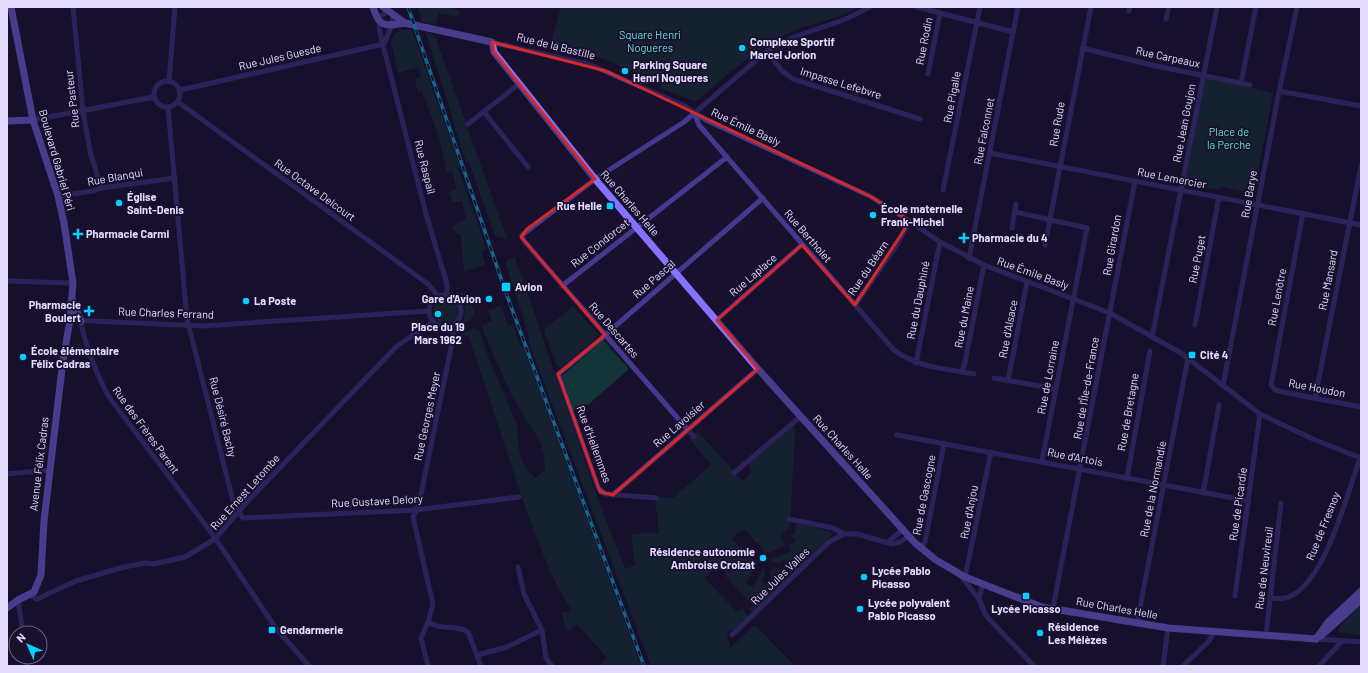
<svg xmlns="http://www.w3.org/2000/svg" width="1368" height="673" font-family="Barlow,sans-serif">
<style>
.green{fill:#133537}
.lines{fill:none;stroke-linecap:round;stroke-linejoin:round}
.street{stroke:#44398e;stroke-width:5}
.secondary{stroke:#8473ff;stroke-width:7}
.rail-casing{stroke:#08ceff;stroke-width:3.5}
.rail{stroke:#18102d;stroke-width:2;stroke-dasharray:6;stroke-linecap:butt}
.marked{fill:none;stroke:#d62828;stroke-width:3;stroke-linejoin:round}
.poi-dot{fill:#08ceff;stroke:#18102d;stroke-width:1.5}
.labels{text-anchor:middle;stroke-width:3.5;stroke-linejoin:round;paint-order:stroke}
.park-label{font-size:11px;fill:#60e7d3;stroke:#18102d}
.street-label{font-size:11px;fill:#e3dcff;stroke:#18102d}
.poi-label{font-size:11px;font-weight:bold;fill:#e3dcff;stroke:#18102d;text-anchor:start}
</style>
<rect width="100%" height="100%" fill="#18102d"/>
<g class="green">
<path d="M 418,7 L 450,7 L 459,11 L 458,17 L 438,13 L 436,24 L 422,22 Z"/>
<path d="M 561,7 L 860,7 C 839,19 813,22 791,32 C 756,48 728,74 699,99 L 694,101 L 660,88 L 661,84 L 592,54 L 590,58 L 555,50 L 556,44 L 551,43 Z"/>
<path d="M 401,30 L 412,30 L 460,167 L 458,168 L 486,248 L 481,251 L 485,264 L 464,272 L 461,234 L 457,234 L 452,226 L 466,219 L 462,201 L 453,203 L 449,192 L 457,190 L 452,172 L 447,173 L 438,134 L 422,91 L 418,92 L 415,79 L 421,77 L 419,67 L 398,73 L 391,42 L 395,34 Z"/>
<path d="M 426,33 L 435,36 L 507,239 L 495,236 L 469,162 L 466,162 Z"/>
<path d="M 1208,78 L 1273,93 L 1254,194 L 1220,186 L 1219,190 L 1185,184 L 1204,81 Z"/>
<path d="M 515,257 L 597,497 L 625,569 L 635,565 L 631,534 L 659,533 L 655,496 L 673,498 L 711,465 L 689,438 L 697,431 L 743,481 L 750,474 L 749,464 L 793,426 L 795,429 L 790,527 L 780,535 L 785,545 L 766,554 L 758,542 L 756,543 L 745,529 L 736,534 L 733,540 L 751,556 L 750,558 L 757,561 L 746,583 L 753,587 L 764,567 L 765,575 L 762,579 L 765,585 L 767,582 L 773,592 L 752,612 L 749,609 L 753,605 L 727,578 L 725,571 L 715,569 L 704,578 L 737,612 L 742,608 L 748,616 L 735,630 L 730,630 L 727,633 L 730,648 L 755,625 L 795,666 L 651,666 L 528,340 L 530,339 L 505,261 Z"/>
<path d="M 462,292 L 468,296 L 475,313 L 470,320 L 462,323 C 467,312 468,302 456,294 Z"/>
<path d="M 441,299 L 449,299 L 457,305 L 458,316 L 450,323 L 439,322 L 434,317 L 439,315 L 439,313 L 433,313 L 435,303 Z"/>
<path d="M 501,306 L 508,326 L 513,324 L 520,346 L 523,345 L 641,666 L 598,666 L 607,658 L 577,624 L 569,631 L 565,626 L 562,613 L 572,611 C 548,574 535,533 520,492 C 503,440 486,388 469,336 L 460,335 L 474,328 L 480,331 L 488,357 L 517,425 L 519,450 L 523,464 L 535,478 L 545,471 L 544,455 L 540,441 L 513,398 L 481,326 L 492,321 L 488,310 Z"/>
<path d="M 573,306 L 599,335 L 560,368 L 556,364 L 544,330 Z"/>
<path d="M 603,340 L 629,369 L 589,404 L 573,410 L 562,376 Z"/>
<path d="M 796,523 L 831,532 L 831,536 L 795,571 L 790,568 L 790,563 L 781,560 L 781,564 L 770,560 L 792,551 L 789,545 L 795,542 L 791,535 L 795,533 Z"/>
<path d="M 774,567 L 792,573 L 777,588 L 773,585 L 769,572 Z"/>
<path d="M 1361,604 L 1361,635 L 1339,633 L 1338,628 Z"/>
</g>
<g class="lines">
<g class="street">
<path d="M 73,7 L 83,111 L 90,151 L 101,188"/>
<path d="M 917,7 L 1013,32"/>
<path d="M 388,11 L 380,17 L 379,29 L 426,214 L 447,284 L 447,294"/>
<path d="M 1129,11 L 1130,7"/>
<path d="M 1166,19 L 1169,7"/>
<path d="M 492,42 L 591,65 L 685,106 L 706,120 L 870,196 L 899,214 L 940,242 L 984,265 L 1110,313 L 1181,353 L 1260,414 L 1315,440 L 1361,458"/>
<path d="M 384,44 L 392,25 L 393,15"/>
<path d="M 1082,48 L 1156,66 L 1250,85"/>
<path d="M 767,51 L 782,71 L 793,79 L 920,119"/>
<path d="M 928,74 L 940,13"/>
<circle cx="167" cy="94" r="13"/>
<path d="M 169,81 L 175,7"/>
<path d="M 1241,83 L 1256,7"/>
<path d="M 180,90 L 384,44"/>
<path d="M 1279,91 L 1361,106"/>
<path d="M 178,102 L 428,284 L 438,296"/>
<path d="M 168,107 L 187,319 L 234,505 L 243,518 L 416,510 L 519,497"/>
<path d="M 484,112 L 528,167"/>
<path d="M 694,112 L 699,125 L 894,350 C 916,367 947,369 974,374"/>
<path d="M 33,120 L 154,97"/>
<path d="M 468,124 L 519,84"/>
<path d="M 990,153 L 1361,225"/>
<path d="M 943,190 L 980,7"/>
<path d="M 58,196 L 93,191 L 101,188 L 175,178"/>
<path d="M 1015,212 L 1087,228 L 1042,461"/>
<path d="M 1303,213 L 1271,385 L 1275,390 L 1283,392 L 1361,407"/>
<path d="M 1012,228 L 1016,204"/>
<path d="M 1045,245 L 1091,7"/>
<path d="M 969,258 L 1018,7"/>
<path d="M 7,281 L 73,283"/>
<path d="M 562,286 L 727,157"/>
<circle cx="445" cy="311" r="16"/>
<path d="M 855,305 L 896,246 L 910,221"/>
<path d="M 70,320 L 203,326 L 429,311"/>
<path d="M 717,320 L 802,245"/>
<path d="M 81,321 C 84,344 98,377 109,397 L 213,535 L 275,627 L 309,666"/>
<path d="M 1195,325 L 1219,197"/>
<path d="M 1152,337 L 1217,7"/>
<path d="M 916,363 L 940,242"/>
<path d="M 962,372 L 965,362 L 984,265"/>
<path d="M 994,378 L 1056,389"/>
<path d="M 1008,381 L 1027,282"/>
<path d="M 1223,386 L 1278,97 L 1297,7"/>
<path d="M 1315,398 L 1361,166"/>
<path d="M 897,435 L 1249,501"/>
<path d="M 694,437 L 523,240 L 522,235 L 595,179 L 684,122 L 767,51 L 794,37 L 846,19 L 870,7"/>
<path d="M 734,473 L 801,416"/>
<path d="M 7,474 L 50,470"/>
<path d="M 1127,478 L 1150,351"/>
<path d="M 1203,493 L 1219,405"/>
<path d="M 613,495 L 758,369"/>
<path d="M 656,498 L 605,494 L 598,488 L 558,374 L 605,335 L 763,198"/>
<path d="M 789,519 L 833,528 L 844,534 L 857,534 L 892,544 L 900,542 L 909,536"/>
<path d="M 888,542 L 902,530"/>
<path d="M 920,548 L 925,542 L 944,443"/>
<path d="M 518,567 L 524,594 L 542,630 L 546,658 L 552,666"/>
<path d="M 960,575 L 979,599 L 985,614 L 990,620 L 1034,666"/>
<path d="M 965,577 L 991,452"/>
<path d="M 29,595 L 37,599 L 76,581 L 124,567 L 145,563 L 154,564 L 185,557 L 215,539 L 245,504 L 398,345 L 433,322"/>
<path d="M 1235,596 L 1260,414"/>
<path d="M 1270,598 C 1277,598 1285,600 1291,596 C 1326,579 1347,494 1360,458"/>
<path d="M 979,599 L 983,584"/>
<path d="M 18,600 L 23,633"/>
<path d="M 1053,608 L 1135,181"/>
<path d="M 428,622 C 445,632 454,623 468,632 L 481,666"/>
<path d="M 1137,623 L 1188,358"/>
<path d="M 732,635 L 829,542 L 844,534"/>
<path d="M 1266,635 L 1281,503"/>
<path d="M 1316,639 L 1361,642"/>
<path d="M 478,655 L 507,647 L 542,630"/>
<path d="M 26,657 L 27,666"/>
<path d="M 428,666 L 421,638 L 428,622 L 433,604 L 413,517 L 419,504 L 453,338 L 453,330 L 451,326"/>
<path d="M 1163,666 L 1168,628"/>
<path d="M 1183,666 L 1209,641 L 1214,632"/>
<path d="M 1319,666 L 1342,641"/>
</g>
<g class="secondary">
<path d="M 373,7 C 379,28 385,26 405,23"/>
<path d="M 383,7 L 405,23 L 492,42 L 494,52 L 595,179 L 758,369 L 915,543 L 936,560 L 965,577 L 1042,607 L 1168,628 L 1316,639"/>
<path d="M 7,121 L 33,120"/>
<path d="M 72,300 L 81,321"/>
<path d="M 7,608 L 18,600 L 34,592 L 41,575 L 44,521 L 63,360 L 70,320 L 73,283 L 64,223 L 58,196 L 33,120 L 11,7"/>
<path d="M 1321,636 L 1361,600"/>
<path d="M 1316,639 L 1328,622 L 1361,591"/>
</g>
<defs>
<path id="rail" d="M 408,7 L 506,293 L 644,666"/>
</defs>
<use href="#rail" class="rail-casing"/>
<use href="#rail" class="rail"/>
</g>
<path d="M0 0H1368V673H0ZM 492,42 L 606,71 L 870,196 L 910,221 L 855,305 L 802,245 L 717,320 L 758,369 L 613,495 L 600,492 L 558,374 L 605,335 L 521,237 L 527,229 L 595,179 L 494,52 Z" fill="#18102d" fill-opacity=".55" fill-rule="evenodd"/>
<path class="marked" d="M 492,42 L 606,71 L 870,196 L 910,221 L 855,305 L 802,245 L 717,320 L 758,369 L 613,495 L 600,492 L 558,374 L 605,335 L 521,237 L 527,229 L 595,179 L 494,52 Z"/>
<g class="poi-dot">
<circle cx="742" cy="48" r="4"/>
<circle cx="625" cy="71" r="4"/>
<circle cx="119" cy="203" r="4"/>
<rect x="606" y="202" width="8" height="8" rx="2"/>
<circle cx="873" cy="215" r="4"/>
<path d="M76 228h4v4h4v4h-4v4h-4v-4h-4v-4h4z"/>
<path d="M962 232h4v4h4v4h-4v4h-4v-4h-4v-4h4z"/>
<rect x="501" y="282" width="10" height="10" rx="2"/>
<circle cx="489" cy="299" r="4"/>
<circle cx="246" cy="301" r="4"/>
<path d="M87 305h4v4h4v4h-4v4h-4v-4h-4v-4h4z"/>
<circle cx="438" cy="314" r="4"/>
<rect x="1188" y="351" width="8" height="8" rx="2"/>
<circle cx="23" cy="357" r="4"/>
<circle cx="763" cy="558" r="4"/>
<circle cx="864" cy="577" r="4"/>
<rect x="1022" y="592" width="8" height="8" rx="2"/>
<circle cx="860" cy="609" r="4"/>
<rect x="268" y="626" width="8" height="8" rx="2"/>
<circle cx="1040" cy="633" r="4"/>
</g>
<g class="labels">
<g class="park-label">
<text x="650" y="39">Square Henri<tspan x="650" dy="13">Nogueres</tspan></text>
<text x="1229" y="136">Place de<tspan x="1229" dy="13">la Perche</tspan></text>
</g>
<g class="street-label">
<text transform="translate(924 41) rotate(-79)" y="4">Rue Rodin</text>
<text transform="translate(556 46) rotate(14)" y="4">Rue de la Bastille</text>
<text transform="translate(280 57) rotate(-13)" y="4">Rue Jules Guesde</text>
<text transform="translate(1168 57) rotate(12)" y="4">Rue Carpeaux</text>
<text transform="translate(841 83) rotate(17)" y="4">Impasse Lefebvre</text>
<text transform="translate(952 97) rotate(-79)" y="4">Rue Pigalle</text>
<text transform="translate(72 99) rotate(-97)" y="4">Rue Pasteur</text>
<text transform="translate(1184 123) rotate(-79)" y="4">Rue Jean Goujon</text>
<text transform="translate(1057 124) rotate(-80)" y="4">Rue Rude</text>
<text transform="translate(746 127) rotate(25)" y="4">Rue Émile Basly</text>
<text transform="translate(984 131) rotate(-79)" y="4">Rue Falconnet</text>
<text transform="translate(57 160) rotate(74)" y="4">Boulevard Gabriel Péri</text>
<text transform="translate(425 167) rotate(76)" y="4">Rue Raspail</text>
<text transform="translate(115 177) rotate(-10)" y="4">Rue Blanqui</text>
<text transform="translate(1172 178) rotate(11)" y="4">Rue Lemercier</text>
<text transform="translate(315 190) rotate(36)" y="4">Rue Octave Delcourt</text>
<text transform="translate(1249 194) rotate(-80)" y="4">Rue Barye</text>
<text transform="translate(630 203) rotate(49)" y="4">Rue Charles Helle</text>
<text transform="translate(808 236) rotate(49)" y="4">Rue Bertholet</text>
<text transform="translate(600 243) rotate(-38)" y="4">Rue Condorcet</text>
<text transform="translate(1112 245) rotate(-80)" y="4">Rue Girardon</text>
<text transform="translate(1197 259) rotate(-79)" y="4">Rue Puget</text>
<text transform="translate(868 268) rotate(-56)" y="4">Rue du Béarn</text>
<text transform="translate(1033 273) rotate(20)" y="4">Rue Émile Basly</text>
<text transform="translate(753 275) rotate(-41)" y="4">Rue Laplace</text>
<text transform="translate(654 279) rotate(-41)" y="4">Rue Pascal</text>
<text transform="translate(1328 280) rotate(-79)" y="4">Rue Mansard</text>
<text transform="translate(1277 297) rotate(-79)" y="4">Rue Lenôtre</text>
<text transform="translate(918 300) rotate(-79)" y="4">Rue du Dauphiné</text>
<text transform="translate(166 313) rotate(2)" y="4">Rue Charles Ferrand</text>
<text transform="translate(964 317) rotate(-79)" y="4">Rue du Maine</text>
<text transform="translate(1008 329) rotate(-79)" y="4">Rue d'Alsace</text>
<text transform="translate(614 330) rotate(49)" y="4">Rue Descartes</text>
<text transform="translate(1048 377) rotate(-79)" y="4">Rue de Lorraine</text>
<text transform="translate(1086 388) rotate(-80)" y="4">Rue de l'Île-de-France</text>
<text transform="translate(1317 388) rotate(11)" y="4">Rue Houdon</text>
<text transform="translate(1128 412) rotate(-80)" y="4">Rue de Bretagne</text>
<text transform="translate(427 416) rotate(-78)" y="4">Rue Georges Meyer</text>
<text transform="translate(223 417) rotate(76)" y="4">Rue Désiré Bachy</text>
<text transform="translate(679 424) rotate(-41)" y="4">Rue Lavoisier</text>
<text transform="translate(146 430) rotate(54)" y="4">Rue des Frères Parent</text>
<text transform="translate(594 444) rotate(70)" y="4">Rue d'Hellemmes</text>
<text transform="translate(843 447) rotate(48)" y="4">Rue Charles Helle</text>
<text transform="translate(1075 457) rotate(11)" y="4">Rue d'Artois</text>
<text transform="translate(39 464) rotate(-83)" y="4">Avenue Félix Cadras</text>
<text transform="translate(1153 489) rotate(-79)" y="4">Rue de la Normandie</text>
<text transform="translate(245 492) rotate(-48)" y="4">Rue Ernest Letombe</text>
<text transform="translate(924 495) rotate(-79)" y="4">Rue de Gascogne</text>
<text transform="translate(377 501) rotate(-3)" y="4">Rue Gustave Delory</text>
<text transform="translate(1238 504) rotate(-82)" y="4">Rue de Picardie</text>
<text transform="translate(969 512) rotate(-79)" y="4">Rue d'Anjou</text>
<text transform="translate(1323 526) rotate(-68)" y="4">Rue de Fresnoy</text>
<text transform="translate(1264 568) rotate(-83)" y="4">Rue de Neuvireuil</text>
<text transform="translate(780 576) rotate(-44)" y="4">Rue Jules Valles</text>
<text transform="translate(1117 608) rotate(10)" y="4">Rue Charles Helle</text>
</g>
<g class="poi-label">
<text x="750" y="46">Complexe Sportif<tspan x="750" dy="13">Marcel Jorion</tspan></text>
<text x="633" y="69">Parking Square<tspan x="633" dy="13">Henri Nogueres</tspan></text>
<text x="127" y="201">Église<tspan x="127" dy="13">Saint-Denis</tspan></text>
<text x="602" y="210" text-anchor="end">Rue Helle</text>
<text x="881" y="213">École maternelle<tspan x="881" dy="13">Frank-Michel</tspan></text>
<text x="86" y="238">Pharmacie Carmi</text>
<text x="972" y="242">Pharmacie du 4</text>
<text x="515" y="291">Avion</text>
<text x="481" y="303" text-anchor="end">Gare d'Avion</text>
<text x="254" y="305">La Poste</text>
<text x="81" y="309" text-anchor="end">Pharmacie<tspan x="81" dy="13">Boulert</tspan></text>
<text x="438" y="331" text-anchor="middle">Place du 19<tspan x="438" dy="13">Mars 1962</tspan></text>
<text x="31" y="355">École élémentaire<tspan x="31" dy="13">Félix Cadras</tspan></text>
<text x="1200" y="359">Cité 4</text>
<text x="755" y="556" text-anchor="end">Résidence autonomie<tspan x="755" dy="13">Ambroise Croizat</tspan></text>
<text x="872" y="575">Lycée Pablo<tspan x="872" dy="13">Picasso</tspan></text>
<text x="868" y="607">Lycée polyvalent<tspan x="868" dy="13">Pablo Picasso</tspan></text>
<text x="1026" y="613" text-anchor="middle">Lycée Picasso</text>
<text x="1048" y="631">Résidence<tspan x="1048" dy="13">Les Mélèzes</tspan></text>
<text x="280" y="634">Gendarmerie</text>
</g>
</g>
<rect width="1368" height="673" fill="none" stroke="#e3dcff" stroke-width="16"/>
<g transform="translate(28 645) rotate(315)"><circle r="19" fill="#18102d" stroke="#696281"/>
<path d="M0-3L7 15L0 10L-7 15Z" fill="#08ceff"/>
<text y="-6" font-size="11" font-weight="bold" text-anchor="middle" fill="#e3dcff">N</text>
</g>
</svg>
